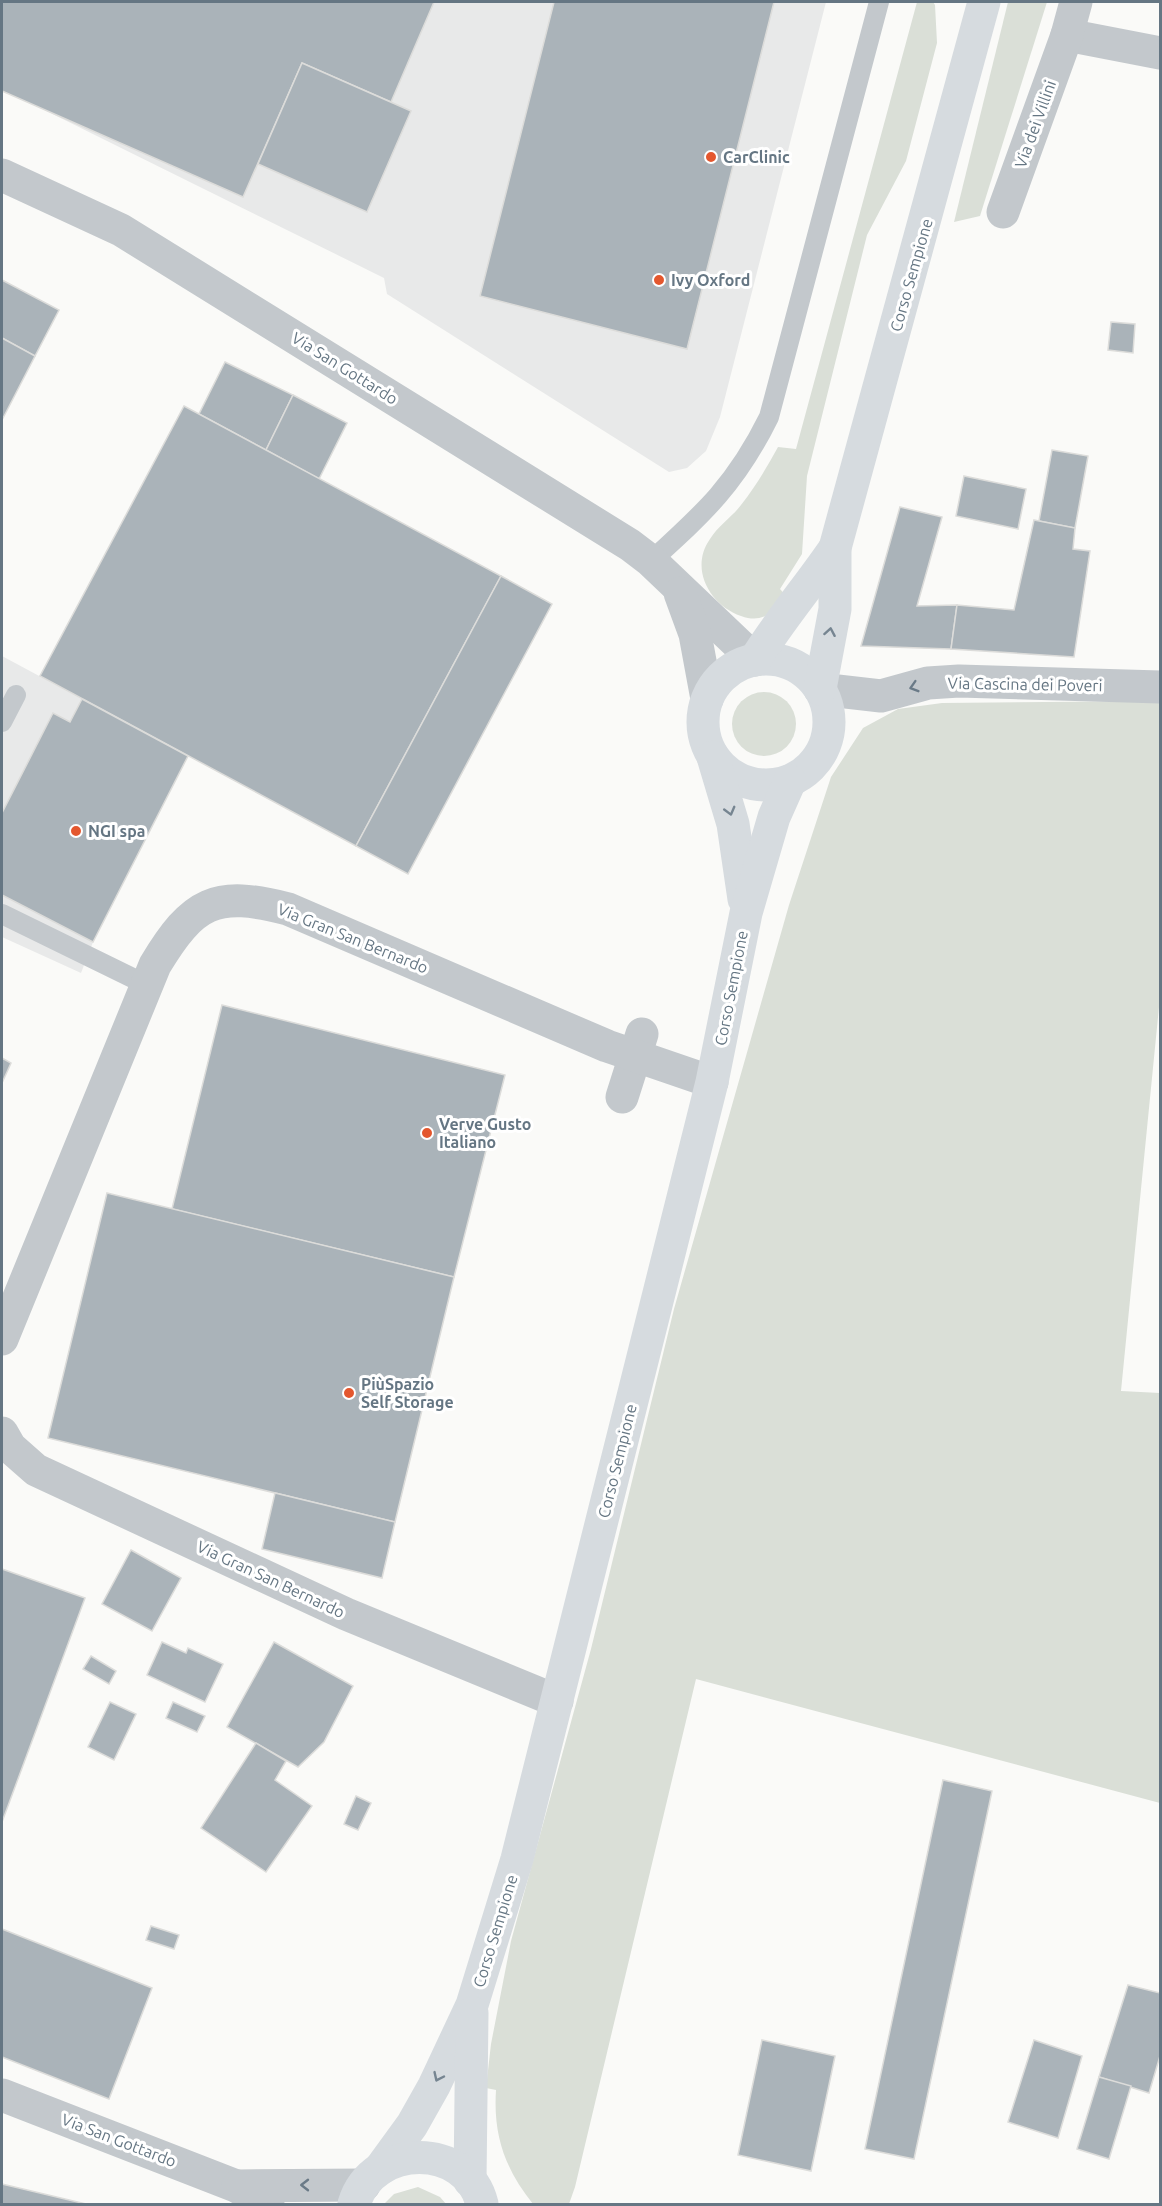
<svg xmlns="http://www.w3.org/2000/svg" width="1162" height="2206" font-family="Ubuntu,sans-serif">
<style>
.built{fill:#e8e9e9}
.green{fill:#dadfd7}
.building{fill:#aab3b9;stroke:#dcdcda;stroke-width:1.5}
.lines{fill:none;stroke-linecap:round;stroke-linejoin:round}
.service{stroke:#c3c8cc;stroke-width:20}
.minor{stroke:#c3c8cc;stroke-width:33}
.primary{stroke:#d6dbdf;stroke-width:33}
.oneway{stroke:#768591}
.oneway2{stroke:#6a7a87}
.poi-dot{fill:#e4572e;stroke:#fff;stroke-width:2}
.labels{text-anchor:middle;stroke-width:6;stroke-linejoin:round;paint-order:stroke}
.street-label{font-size:16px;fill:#657683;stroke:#fff}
.poi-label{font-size:16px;font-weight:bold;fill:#657683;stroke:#fff;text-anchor:start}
</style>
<rect width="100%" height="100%" fill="#fafaf8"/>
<g class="built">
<path d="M 2,2 L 826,2 L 720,417 L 706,451 L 687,468 L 669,472 L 387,294 L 384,278 L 2,89 Z"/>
<path d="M 2,656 L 188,756 L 93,942 L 81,973 L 2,937 Z"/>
</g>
<g class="green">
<path d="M 917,2 L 933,2 L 935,5 L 937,43 L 906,161 L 867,235 L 807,476 L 802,554 L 780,589 L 787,597 C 773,612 763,624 741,616 C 710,605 689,569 710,539 C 718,526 732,517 741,505 C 756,486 767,467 778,447 L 796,449 Z"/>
<path d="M 1008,2 L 1047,2 L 980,216 L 954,222 Z"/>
<circle cx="764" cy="724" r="32"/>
<path d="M 1160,701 L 1160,997 L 1121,1391 L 1160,1393 L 1160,1803 L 696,1679 L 575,2187 L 569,2204 L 533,2204 C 505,2169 493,2135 496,2090 L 486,2088 L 491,2044 L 511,1941 L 591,1649 L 674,1309 L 789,905 L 831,777 L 863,728 L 898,709 L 942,703 Z"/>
<path d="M 418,2187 L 440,2197 L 446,2204 L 384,2204 L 394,2194 Z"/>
</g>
<g class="building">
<path d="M 2,2 L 434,2 L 391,102 L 302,63 L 243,197 L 2,91 Z"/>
<path d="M 554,2 L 774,2 L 687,349 L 480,296 Z"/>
<path d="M 302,63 L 411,111 L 367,212 L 258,164 Z"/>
<path d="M 2,280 L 59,310 L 35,356 L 2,338 Z"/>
<path d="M 1111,322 L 1135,324 L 1133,353 L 1108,350 Z"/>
<path d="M 2,338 L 35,356 L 2,420 Z"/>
<path d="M 225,362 L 293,395 L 266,450 L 199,414 Z"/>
<path d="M 293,395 L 347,423 L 319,479 L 266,450 Z"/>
<path d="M 184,406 L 501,576 L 356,846 L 40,676 Z"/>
<path d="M 1052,450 L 1088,456 L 1075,528 L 1039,521 Z"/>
<path d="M 964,476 L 1026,489 L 1018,529 L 956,516 Z"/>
<path d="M 900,507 L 942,517 L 917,606 L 957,605 L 951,649 L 861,646 Z"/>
<path d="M 1034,520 L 1075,528 L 1073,549 L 1090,551 L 1074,657 L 951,649 L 957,605 L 1014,610 Z"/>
<path d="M 501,576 L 552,604 L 408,874 L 356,846 Z"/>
<path d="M 82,699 L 188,756 L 93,942 L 2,895 L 2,813 L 53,713 L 70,722 Z"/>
<path d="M 222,1005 L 505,1075 L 454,1277 L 172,1209 Z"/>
<path d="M 2,1058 L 11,1063 L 2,1083 Z"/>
<path d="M 107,1193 L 454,1277 L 395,1522 L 48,1438 Z"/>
<path d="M 275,1493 L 395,1522 L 382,1578 L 262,1549 Z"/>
<path d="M 131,1550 L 181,1578 L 152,1631 L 102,1604 Z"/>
<path d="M 2,1569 L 85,1598 L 2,1822 Z"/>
<path d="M 162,1642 L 186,1653 L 188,1648 L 223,1664 L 205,1702 L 147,1675 Z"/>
<path d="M 274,1642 L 353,1686 L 324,1742 L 298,1767 L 227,1727 Z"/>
<path d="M 91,1656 L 116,1671 L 109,1684 L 83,1669 Z"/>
<path d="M 110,1702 L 136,1714 L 114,1760 L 88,1747 Z"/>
<path d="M 173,1702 L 205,1716 L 197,1732 L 166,1718 Z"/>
<path d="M 256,1743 L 286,1761 L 275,1780 L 312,1806 L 266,1872 L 201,1828 Z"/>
<path d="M 943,1780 L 992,1791 L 914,2159 L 865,2149 Z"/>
<path d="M 356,1796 L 371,1803 L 358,1830 L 344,1824 Z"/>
<path d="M 151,1926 L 179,1935 L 174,1949 L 146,1940 Z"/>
<path d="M 2,1929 L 152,1988 L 109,2099 L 2,2057 Z"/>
<path d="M 1128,1985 L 1160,1993 L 1160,2056 L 1149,2093 L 1099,2077 Z"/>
<path d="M 762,2040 L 835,2056 L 811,2171 L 738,2155 Z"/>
<path d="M 1034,2040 L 1082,2056 L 1058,2138 L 1008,2122 Z"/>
<path d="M 1099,2077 L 1131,2086 L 1109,2159 L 1077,2149 Z"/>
<path d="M 2,2184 L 86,2204 L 2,2204 Z"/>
</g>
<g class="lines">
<g class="service">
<path d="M 651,561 C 705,512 736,484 769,417 L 879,2"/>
<path d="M 2,722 L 16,695"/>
<path d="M 2,914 L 147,985"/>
</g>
<g class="minor">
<path d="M 1067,35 L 1160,53"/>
<path d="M 2,175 L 121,230 L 630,545 L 651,561 L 755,660"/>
<path d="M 1003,212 L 1067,35 L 1076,2"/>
<path d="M 680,593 L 695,634 L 707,699"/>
<path d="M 820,689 L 881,696 L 928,683 L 959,681 L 1160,687"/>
<path d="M 622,1097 L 642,1034"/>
<path d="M 2,1339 L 155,965 C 193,902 215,890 288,909 L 607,1046 L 712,1082"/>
<path d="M 2,1433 L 10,1447 L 36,1470 L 346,1614 L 557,1701"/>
<path d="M 2,2095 L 236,2186 L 268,2204"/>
<path d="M 238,2186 L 364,2185"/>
</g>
<g class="primary">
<circle cx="766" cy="722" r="63"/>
<path d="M 755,660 C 779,621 809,586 835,548"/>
<path d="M 820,689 L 835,609 L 835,548 L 984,2"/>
<path d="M 713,757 L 733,824 L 744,899"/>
<path d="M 380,2169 L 412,2125 L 434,2086 L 472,2005 L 517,1859 L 712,1082 L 746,913 L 774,817 L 790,781"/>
<path d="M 470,2181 L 472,2013"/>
<path d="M 354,2204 C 373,2142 467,2142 482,2204"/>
</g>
</g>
<defs><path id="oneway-chevron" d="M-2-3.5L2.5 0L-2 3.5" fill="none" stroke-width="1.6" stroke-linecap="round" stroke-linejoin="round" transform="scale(1.5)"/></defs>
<g class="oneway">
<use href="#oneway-chevron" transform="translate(830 632) rotate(-80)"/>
<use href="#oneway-chevron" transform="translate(730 811) rotate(75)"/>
<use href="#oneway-chevron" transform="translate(438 2077) rotate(115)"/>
</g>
<g class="oneway2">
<use href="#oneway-chevron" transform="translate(914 687) rotate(163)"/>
<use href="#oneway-chevron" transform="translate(305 2185) rotate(180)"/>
</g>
<g class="poi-dot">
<circle cx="711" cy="157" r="6"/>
<circle cx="659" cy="280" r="6"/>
<circle cx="76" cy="831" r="6"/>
<circle cx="427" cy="1133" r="6"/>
<circle cx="349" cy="1393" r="6"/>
</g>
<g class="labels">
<g class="street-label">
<text transform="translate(1035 124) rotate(-70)" y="6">Via dei Villini</text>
<text transform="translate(911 275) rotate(-74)" y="6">Corso Sempione</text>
<text transform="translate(345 368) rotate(32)" y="6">Via San Gottardo</text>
<text transform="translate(1025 684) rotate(1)" y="6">Via Cascina dei Poveri</text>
<text transform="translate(353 938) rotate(22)" y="6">Via Gran San Bernardo</text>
<text transform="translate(731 988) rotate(-79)" y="6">Corso Sempione</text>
<text transform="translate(617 1461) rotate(-76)" y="6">Corso Sempione</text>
<text transform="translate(271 1579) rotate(25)" y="6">Via Gran San Bernardo</text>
<text transform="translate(495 1931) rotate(-73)" y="6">Corso Sempione</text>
<text transform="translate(119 2140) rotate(21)" y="6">Via San Gottardo</text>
</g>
<g class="poi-label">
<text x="723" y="163">CarClinic</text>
<text x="671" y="286">Ivy Oxford</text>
<text x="88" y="837">NGI spa</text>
<text x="439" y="1130">Verve Gusto<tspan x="439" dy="18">Italiano</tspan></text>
<text x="361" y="1390">PiùSpazio<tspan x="361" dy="18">Self Storage</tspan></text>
</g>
</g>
<rect width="1162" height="2206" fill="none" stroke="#657683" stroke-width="6"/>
</svg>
